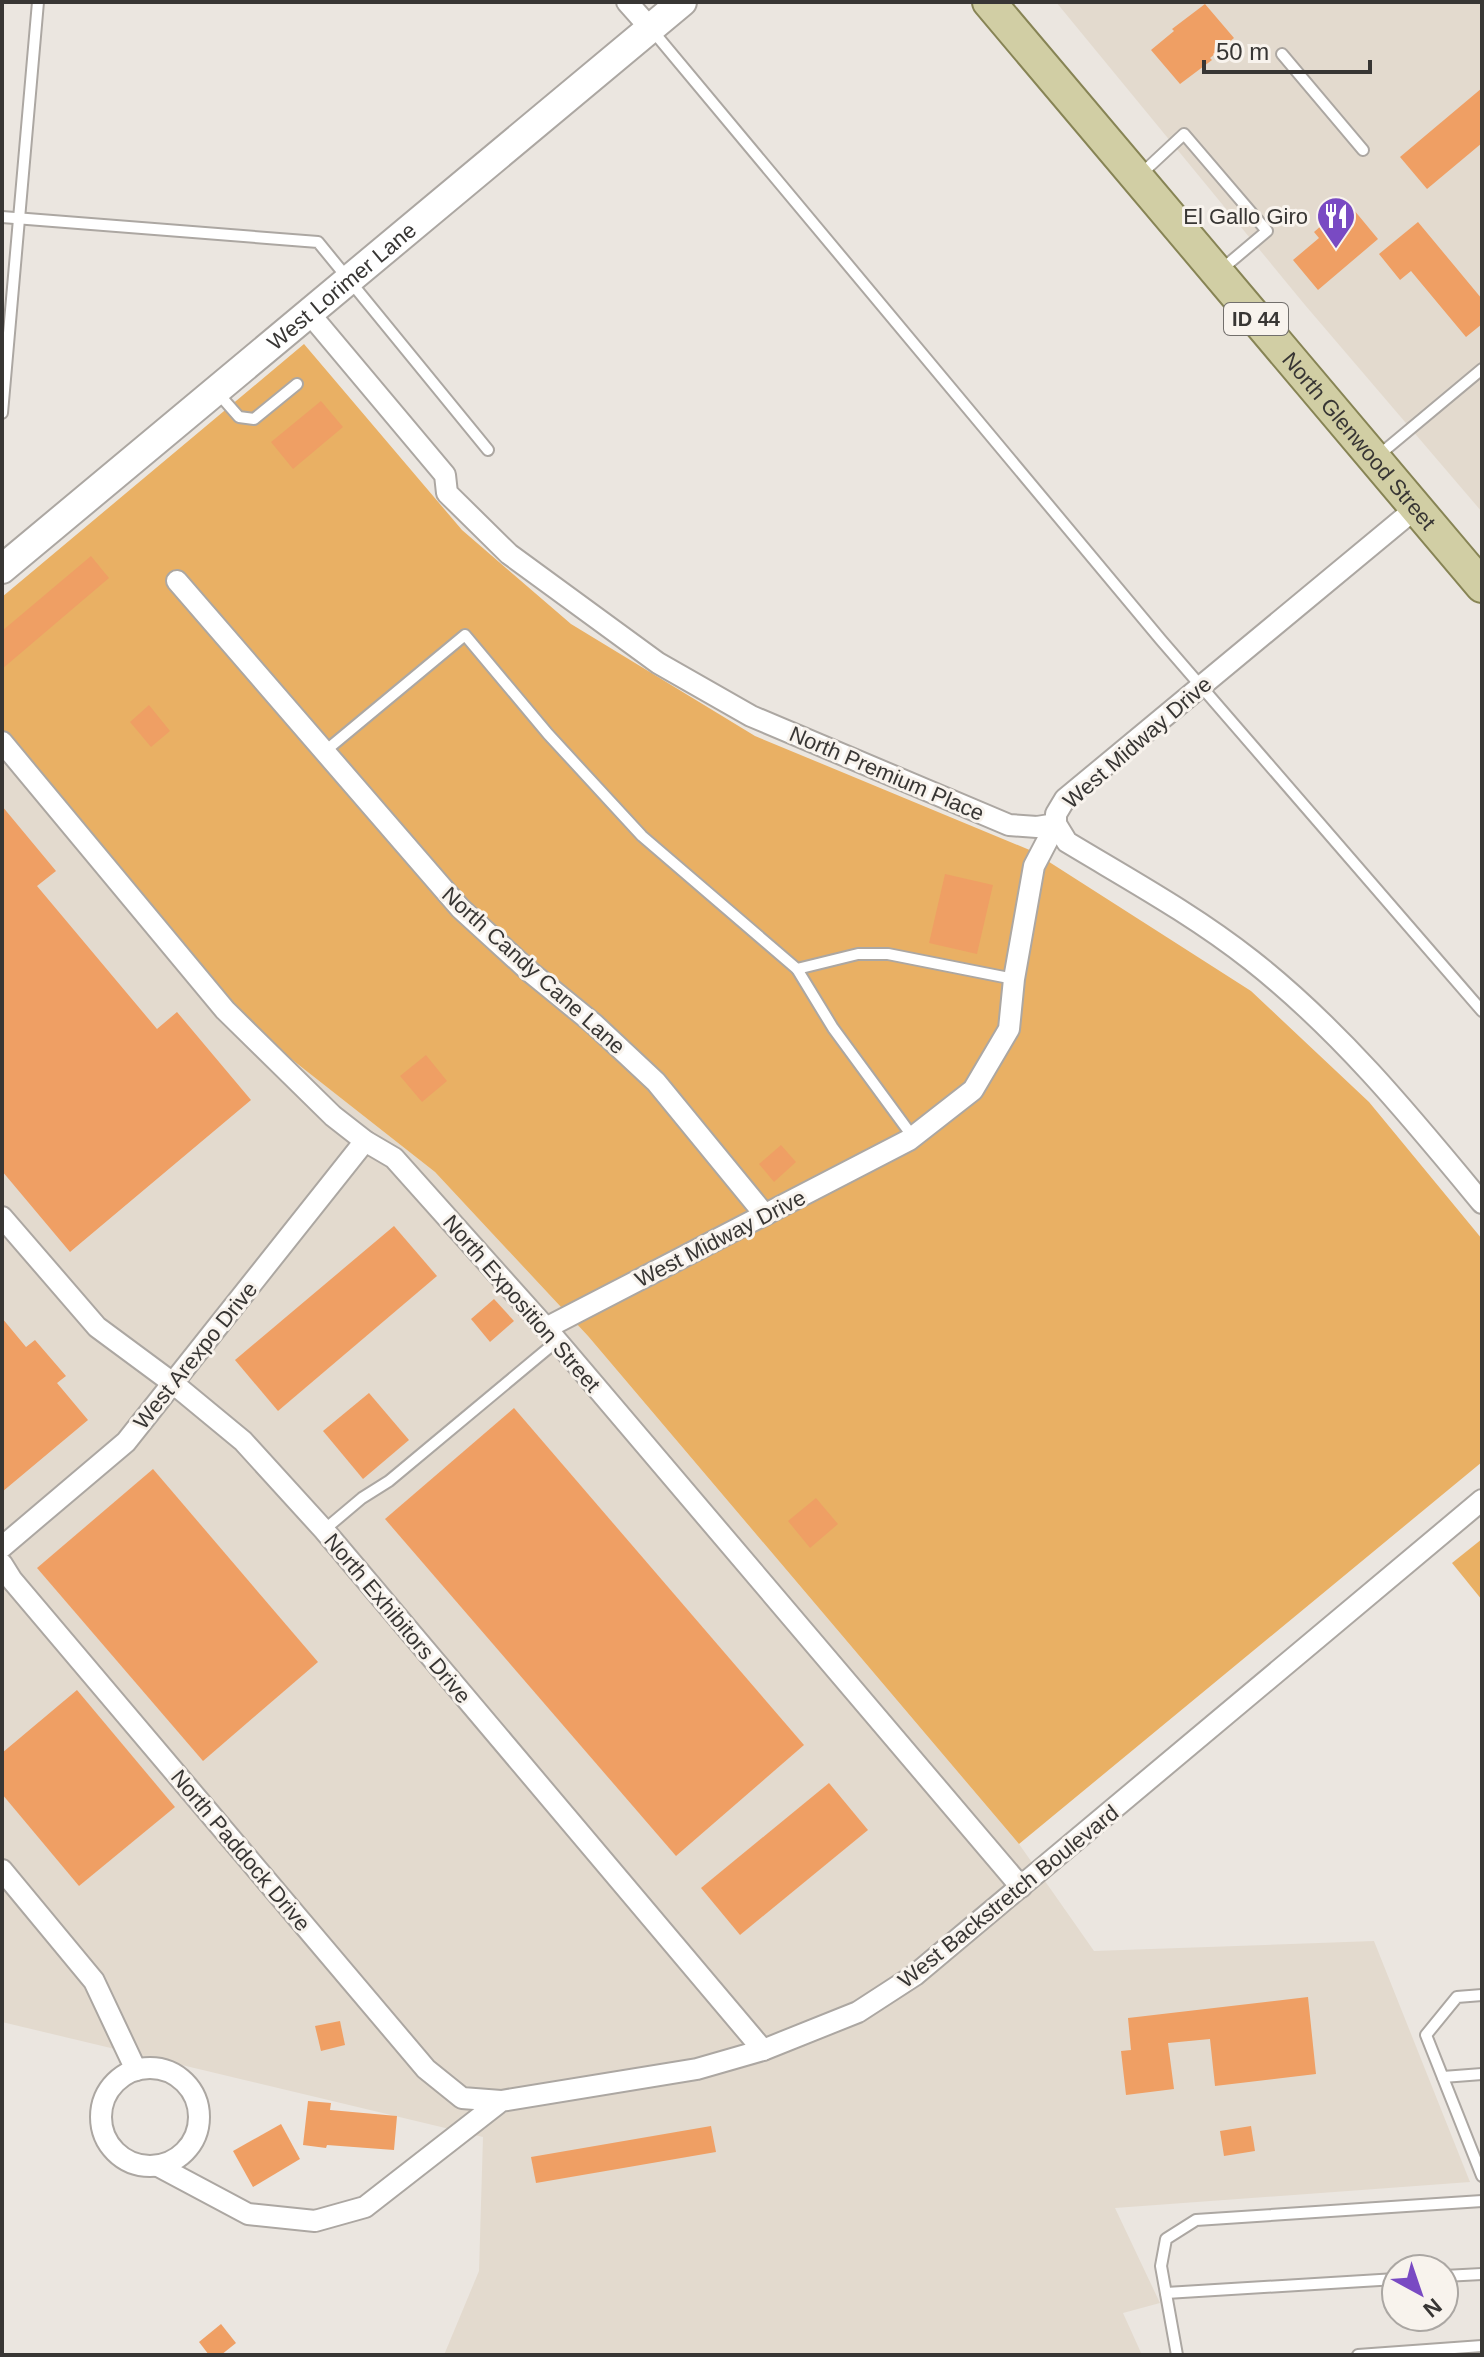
<svg xmlns="http://www.w3.org/2000/svg" width="1484" height="2357" font-family="Arial,sans-serif">
<style>
.built{fill:#e3dace}
.green{fill:#e9b064}
.building{fill:#ef9f64}
.lines{fill:none;stroke-linecap:round;stroke-linejoin:round}
.lane-casing{stroke:#aca7a2;stroke-width:14}
.street-casing{stroke:#aca7a2;stroke-width:24}
.secondary-casing{stroke:#aca7a2;stroke-width:32}
.primary-casing{stroke:#878455;stroke-width:36}
.lane{stroke:#fff;stroke-width:10}
.street{stroke:#fff;stroke-width:20}
.secondary{stroke:#fff;stroke-width:28}
.primary{stroke:#d1cea4;stroke-width:32}
.labels{text-anchor:middle;stroke-width:6;stroke-linejoin:round;paint-order:stroke}
.shield{fill:#f8f3ed;stroke:#726f6c;stroke-width:2}
.shield-label{font-size:20px;font-weight:bold;fill:#383634}
.poi-label{font-size:22px;fill:#383634;stroke:#f8f3ed;text-anchor:end}
.street-label{font-size:22px;fill:#383634;stroke:#f8f3ed}
</style>
<rect width="100%" height="100%" fill="#ebe6e0"/>
<g class="built">
<path d="M 1056,2 L 1482,2 L 1482,512 L 1305,305 Z"/>
<path d="M 2,760 L 178,970 L 435,1172 L 588,1336 L 1019,1844 L 1094,1951 L 1374,1941 L 1470,2182 L 1115,2208 L 1160,2303 L 1123,2313 L 1142,2355 L 444,2355 L 479,2271 L 483,2137 L 2,2022 Z"/>
</g>
<g class="green">
<path d="M 304,344 L 462,530 L 571,624 L 755,736 L 1032,851 L 1251,991 L 1369,1102 L 1482,1239 L 1482,1462 L 1019,1844 L 588,1336 L 435,1172 L 178,970 L 2,760 L 2,597 Z"/>
<path d="M 1482,1539 L 1482,1600 L 1452,1563 Z"/>
</g>
<g class="building">
<path d="M 1205,4 L 1234,38 L 1210,58 L 1212,60 L 1180,84 L 1151,50 L 1174,31 L 1172,29 Z"/>
<path d="M 1482,88 L 1482,143 L 1427,189 L 1400,157 Z"/>
<path d="M 1354,210 L 1378,239 L 1318,290 L 1293,260 L 1319,238 L 1314,232 L 1329,219 L 1335,226 Z"/>
<path d="M 1418,222 L 1482,299 L 1482,324 L 1466,337 L 1411,271 L 1400,280 L 1379,254 Z"/>
<path d="M 321,401 L 343,427 L 293,469 L 271,442 Z"/>
<path d="M 91,556 L 109,578 L 2,669 L 2,631 Z"/>
<path d="M 149,705 L 170,731 L 151,747 L 130,722 Z"/>
<path d="M 2,806 L 56,871 L 37,886 L 157,1029 L 177,1012 L 251,1100 L 70,1252 L 2,1171 Z"/>
<path d="M 945,874 L 993,885 L 977,954 L 929,943 Z"/>
<path d="M 426,1055 L 447,1081 L 422,1102 L 400,1076 Z"/>
<path d="M 781,1145 L 796,1162 L 774,1182 L 759,1164 Z"/>
<path d="M 394,1226 L 437,1276 L 278,1411 L 235,1360 Z"/>
<path d="M 494,1299 L 514,1321 L 490,1342 L 471,1319 Z"/>
<path d="M 2,1318 L 26,1347 L 35,1340 L 66,1376 L 57,1383 L 88,1420 L 2,1492 Z"/>
<path d="M 369,1393 L 409,1440 L 363,1479 L 323,1431 Z"/>
<path d="M 514,1408 L 804,1745 L 676,1856 L 385,1519 Z"/>
<path d="M 153,1469 L 318,1662 L 203,1761 L 37,1568 Z"/>
<path d="M 816,1498 L 838,1524 L 810,1548 L 788,1521 Z"/>
<path d="M 77,1690 L 175,1807 L 79,1886 L 2,1794 L 2,1753 Z"/>
<path d="M 829,1783 L 868,1830 L 740,1935 L 701,1888 Z"/>
<path d="M 1308,1997 L 1316,2074 L 1215,2086 L 1210,2039 L 1168,2043 L 1174,2089 L 1126,2095 L 1121,2051 L 1131,2050 L 1128,2018 Z"/>
<path d="M 340,2021 L 345,2045 L 321,2051 L 315,2026 Z"/>
<path d="M 308,2101 L 331,2103 L 330,2110 L 397,2116 L 394,2150 L 327,2145 L 326,2148 L 303,2145 Z"/>
<path d="M 281,2124 L 300,2159 L 253,2187 L 233,2151 Z"/>
<path d="M 711,2126 L 716,2152 L 536,2183 L 531,2157 Z"/>
<path d="M 1251,2126 L 1255,2151 L 1224,2156 L 1220,2131 Z"/>
<path d="M 221,2324 L 236,2343 L 221,2355 L 209,2355 L 199,2342 Z"/>
</g>
<g class="lines">
<defs>
<g id="lane">
<path d="M 652,30 L 1161,640 L 1482,1011"/>
<path d="M 1282,54 L 1363,150"/>
<path d="M 1139,176 L 1184,134 L 1267,231 L 1222,269"/>
<path d="M 2,217 L 318,242 L 488,450"/>
<path d="M 217,392 L 239,417 L 254,419 L 297,384"/>
<path d="M 2,413 L 38,2"/>
<path d="M 1379,455 L 1482,369"/>
<path d="M 324,752 L 465,635 L 548,734 L 642,836 L 797,969 L 858,954 L 888,954 L 1014,979"/>
<path d="M 797,969 L 833,1028 L 913,1137"/>
<path d="M 324,1530 L 362,1498 L 389,1481 L 557,1341"/>
<path d="M 1482,1995 L 1457,1997 L 1426,2035 L 1482,2176"/>
<path d="M 1443,2077 L 1482,2074"/>
<path d="M 1444,2276 L 1482,2274"/>
<path d="M 1166,2293 L 1396,2279"/>
<path d="M 1177,2355 L 1161,2266 L 1166,2239 L 1196,2220 L 1482,2201"/>
<path d="M 1358,2355 L 1482,2346"/>
</g>
<g id="street">
<path d="M 627,2 L 651,29"/>
<path d="M 309,313 L 445,475 L 447,493 L 509,554 L 658,663 L 751,716 L 1009,825 L 1037,827 L 1056,824 L 1067,842 C 1130,880 1194,915 1251,960 C 1340,1030 1411,1117 1482,1203"/>
<path d="M 177,581 L 460,908 L 529,971 L 594,1024 L 656,1082 L 765,1215"/>
<path d="M 2,742 L 225,1010 L 333,1116 L 365,1141 L 394,1158 L 546,1328 L 1021,1887"/>
<path d="M 2,1217 L 97,1327 L 174,1384 L 243,1441 L 324,1530 L 763,2050"/>
<path d="M 546,1328 L 909,1140 L 973,1090 L 1009,1029 L 1014,979 L 1034,866 L 1056,824 L 1056,814 L 1065,799 L 1416,508"/>
<path d="M 2,1547 L 126,1442 L 365,1141"/>
<path d="M 2,1564 L 12,1580 L 426,2069 L 462,2098 L 501,2101"/>
<path d="M 2,1870 L 94,1981 L 136,2070"/>
<circle cx="150" cy="2117" r="49"/>
<path d="M 158,2166 L 248,2214 L 315,2221 L 365,2207 L 501,2101 L 697,2069 L 763,2050 L 858,2012 L 915,1975 L 1482,1500"/>
</g>
<g id="secondary">
<path id="s1" d="M 2,569 L 682,2"/>
</g>
<g id="primary">
<path id="s2" d="M 989,2 L 1482,586"/>
</g>
</defs>
<use href="#lane" class="lane-casing"/>
<use href="#street" class="street-casing"/>
<use href="#secondary" class="secondary-casing"/>
<use href="#primary" class="primary-casing"/>
<use href="#lane" class="lane"/>
<use href="#street" class="street"/>
<use href="#secondary" class="secondary"/>
<use href="#primary" class="primary"/>
</g>
<defs>
<symbol id="restaurant-pin" viewBox="-11 -11 22 30"><path d="M0 17L-7.5 6A9.5 9.5 0 1 1 7.5 6Z" fill="#794ac3" stroke="#f8f3ed"/><path d="M-5-6h1v4h1v-4h1v4h1v-4h1v5L-1.5 .5V6h-2V.5L-5-1ZM5-6V6H3V1.5H1.5Q1.5-4 5-6Z" fill="#fff"/></symbol>
</defs>
<g fill-rule="evenodd">
<use href="#restaurant-pin" x="1314" y="194" width="44" height="60"/>
</g>
<g class="labels">
<rect class="shield" x="1224" y="303" width="64" height="32" rx="6"/>
<g class="shield-label">
<text x="1256" y="326">ID 44</text>
</g>
<g class="poi-label">
<text x="1308" y="224">El Gallo Giro</text>
</g>
<g class="street-label">
<text dy="8" stroke="none"><textPath href="#s1" startOffset="442">West Lorimer Lane</textPath></text>
<text dy="8" stroke="none"><textPath href="#s2" startOffset="574">North Glenwood Street</textPath></text>
<text transform="translate(1137 742) rotate(-41)" y="8">West Midway Drive</text>
<text transform="translate(887 773) rotate(23)" y="8">North Premium Place</text>
<text transform="translate(534 970) rotate(42)" y="8">North Candy Cane Lane</text>
<text transform="translate(720 1238) rotate(-27)" y="8">West Midway Drive</text>
<text transform="translate(522 1303) rotate(49)" y="8">North Exposition Street</text>
<text transform="translate(195 1355) rotate(-51)" y="8">West Arexpo Drive</text>
<text transform="translate(398 1618) rotate(50)" y="8">North Exhibitors Drive</text>
<text transform="translate(241 1850) rotate(50)" y="8">North Paddock Drive</text>
<text transform="translate(1008 1896) rotate(-39)" y="8">West Backstretch Boulevard</text>
</g>
</g>
<rect width="1484" height="2357" fill="none" stroke="#383634" stroke-width="8"/>
<g transform="translate(1420 2293) rotate(140)"><circle r="38" fill="#f8f3ed" stroke="#aba7a3" stroke-width="2"/>
<path d="M0-6L14 30L0 20L-14 30Z" fill="#794ac3"/>
<text y="-12" font-size="22" font-weight="bold" text-anchor="middle" fill="#383634">N</text>
</g>
<path d="M1204 60v12h166v-12" fill="none" stroke="#383634" stroke-width="4"/>
<text x="1216" y="60" font-size="24" fill="#383634" stroke="#f8f3ed" stroke-width="6" paint-order="stroke">50 m</text>
</svg>
